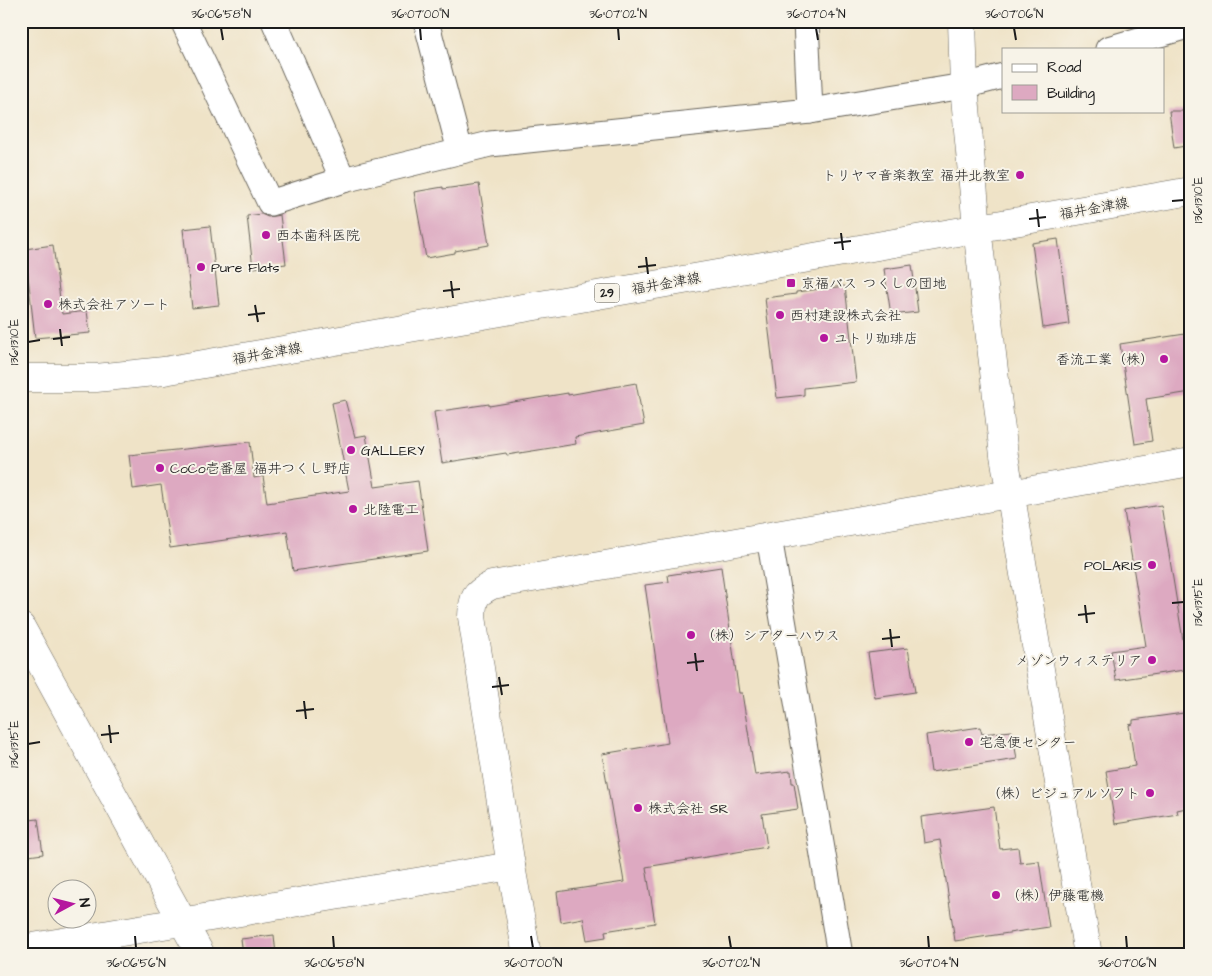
<svg xmlns="http://www.w3.org/2000/svg" width="1212" height="976" font-family="'Architects Daughter','Klee One',sans-serif">
<style>
.building{fill:#dda9c1}
.lines{fill:none;stroke-linecap:round;stroke-linejoin:round}
.minor-casing{stroke:#666258;stroke-width:27}
.tertiary-casing{stroke:#666258;stroke-width:29}
.primary-casing{stroke:#666258;stroke-width:29}
.minor{stroke:#fff;stroke-width:25}
.tertiary{stroke:#fff;stroke-width:28}
.primary{stroke:#fff;stroke-width:28}
.ticks{fill:none;stroke:#1c1c1c;stroke-width:2}
.poi-dot{fill:#b5179e;stroke:#f7f3e8;stroke-width:2}
.labels{text-anchor:middle;stroke-width:4;stroke-linejoin:round;paint-order:stroke}
.shield{fill:#f7f3e8;stroke:#5e5c59;stroke-width:1}
.shield-label{font-size:12px;font-weight:bold;fill:#1c1c1c}
.poi-label{font-size:14px;fill:#1c1c1c;stroke:#f7f3e8;text-anchor:start}
.street-label{font-size:14px;fill:#1c1c1c;stroke:#f7f3e8}
.neatline{fill:none;stroke:#1c1c1c;stroke-width:2}
.ticks-label{font-size:12px;text-anchor:middle;fill:#1c1c1c}
</style>
<rect width="100%" height="100%" fill="#f7f3e8"/>
<filter id="ink" filterUnits="userSpaceOnUse"><feTurbulence type="fractalNoise" baseFrequency=".02" numOctaves="2"/><feDisplacementMap in="SourceGraphic" scale="10" xChannelSelector="R" yChannelSelector="G"/><feConvolveMatrix kernelMatrix="1 2 1 2 8 2 1 2 1" color-interpolation-filters="sRGB"/></filter>
<filter id="wash" filterUnits="userSpaceOnUse"><feTurbulence type="fractalNoise" baseFrequency=".0096" numOctaves="4" result="noise"/><feDisplacementMap in="SourceGraphic" scale="20" xChannelSelector="R" yChannelSelector="G"/><feGaussianBlur stdDeviation="1.12" result="paint"/><feColorMatrix in="noise" values="0 0 0 0 0 0 0 0 0 0 0 0 0 0 0 0 0 1.4 0 .05"/><feComposite in="paint" operator="in"/></filter>
<g filter="url(#wash)">
<rect width="100%" height="100%" fill="#efe3c7"/>
<g id="blocks">
<g class="building">
<path d="M 1169,111 L 1191,111 L 1191,145 L 1174,148 Z"/>
<path d="M 479,184 L 489,245 L 455,251 L 455,253 L 426,258 L 414,192 L 443,187 L 443,189 Z"/>
<path d="M 261,214 L 268,217 L 280,215 L 286,264 L 253,268 L 247,216 Z"/>
<path d="M 210,226 L 219,305 L 192,308 L 183,229 Z"/>
<path d="M 1058,239 L 1069,324 L 1043,328 L 1032,243 Z"/>
<path d="M 53,245 L 62,314 L 87,311 L 90,333 L 35,338 L 25,249 Z"/>
<path d="M 912,265 L 918,312 L 891,315 L 884,269 Z"/>
<path d="M 845,286 L 856,382 L 804,388 L 804,395 L 777,398 L 765,298 L 796,294 L 796,292 Z"/>
<path d="M 1185,334 L 1191,376 L 1191,392 L 1146,399 L 1152,441 L 1135,444 L 1120,344 Z"/>
<path d="M 636,383 L 644,425 L 575,437 L 576,444 L 507,455 L 506,453 L 442,463 L 434,412 L 489,404 L 489,406 L 568,393 L 568,395 Z"/>
<path d="M 345,400 L 355,437 L 366,435 L 375,487 L 418,481 L 428,551 L 293,571 L 287,531 L 170,548 L 161,485 L 133,489 L 129,455 L 250,442 L 254,478 L 263,476 L 267,503 L 349,491 L 332,403 Z"/>
<path d="M 1161,505 L 1183,640 L 1191,639 L 1191,669 L 1116,680 L 1111,651 L 1146,646 L 1124,511 Z"/>
<path d="M 721,567 L 739,693 L 742,693 L 755,775 L 791,771 L 792,783 L 794,783 L 798,809 L 762,814 L 767,847 L 646,867 L 655,923 L 605,931 L 606,937 L 587,940 L 583,918 L 561,922 L 557,892 L 624,882 L 602,754 L 668,743 L 645,585 L 669,582 L 668,575 Z"/>
<path d="M 908,648 L 915,692 L 875,698 L 868,653 Z"/>
<path d="M 1191,712 L 1191,747 L 1186,748 L 1191,778 L 1191,807 L 1177,810 L 1178,814 L 1115,824 L 1106,771 L 1135,766 L 1129,725 L 1133,724 L 1133,720 Z"/>
<path d="M 980,727 L 982,734 L 1012,731 L 1017,759 L 931,772 L 926,735 Z"/>
<path d="M 994,807 L 1000,849 L 1018,847 L 1020,863 L 1039,861 L 1049,927 L 955,941 L 940,840 L 924,843 L 921,817 Z"/>
<path d="M 38,819 L 43,854 L 21,857 L 21,821 Z"/>
<path d="M 274,935 L 276,955 L 243,955 L 241,939 Z"/>
</g>
</g>
</g>
<g filter="url(#ink)">
<use href="#blocks" fill-opacity="0" stroke="#666258" stroke-width="1"/>
<g class="lines">
<defs>
<g id="minor">
<path d="M 183,21 L 270,203 L 343,180 L 490,144 L 810,111 L 806,21"/>
<path d="M 274,21 L 343,180"/>
<path d="M 426,21 L 460,151"/>
<path d="M 1108,49 L 1191,25"/>
<path d="M 810,111 L 964,86 L 1003,76"/>
<path d="M 769,537 L 840,955"/>
</g>
<g id="tertiary">
<path d="M 962,21 L 964,86 L 977,228 L 1004,455 L 1088,955"/>
<path d="M 21,627 L 201,955"/>
<path d="M 21,949 L 511,866"/>
<path d="M 527,955 L 511,866 L 472,617 C 473,598 474,594 492,585 L 1191,462"/>
</g>
<path id="primary" d="M 21,378 L 96,378 L 164,371 L 1191,191"/>
</defs>
<use href="#minor" class="minor-casing"/>
<use href="#tertiary" class="tertiary-casing"/>
<use href="#primary" class="primary-casing"/>
<use href="#minor" class="minor"/>
<use href="#tertiary" class="tertiary"/>
<use href="#primary" class="primary"/>
</g>
</g>
<path class="ticks" d="M 221,28 L 223,40M 420,28 L 421,40M 618,28 L 619,40M 816,28 L 818,40M 1014,28 L 1016,40M 1172,201 L 1184,200M 1037,209 L 1039,227M 1029,219 L 1046,217M 841,233 L 843,250M 834,243 L 851,241M 646,257 L 648,274M 638,267 L 656,265M 451,281 L 453,298M 443,291 L 460,289M 255,305 L 258,322M 248,315 L 265,313M 60,329 L 62,346M 53,339 L 70,337M 28,342 L 40,340M 1172,603 L 1184,602M 1085,605 L 1087,623M 1078,615 L 1095,613M 890,629 L 892,647M 882,639 L 900,637M 695,653 L 697,671M 687,663 L 704,661M 499,677 L 502,695M 492,687 L 509,685M 304,701 L 306,719M 296,711 L 314,709M 109,725 L 111,743M 101,735 L 119,733M 28,744 L 40,742M 135,936 L 136,948M 333,936 L 334,948M 531,936 L 533,948M 729,936 L 731,948M 928,936 L 929,948M 1126,936 L 1127,948"/>
<g class="poi-dot">
<circle cx="1020" cy="175" r="5"/>
<circle cx="266" cy="235" r="5"/>
<circle cx="201" cy="267" r="5"/>
<rect x="786" y="278" width="10" height="10" rx="2.5"/>
<circle cx="48" cy="304" r="5"/>
<circle cx="780" cy="315" r="5"/>
<circle cx="824" cy="338" r="5"/>
<circle cx="1164" cy="359" r="5"/>
<circle cx="351" cy="450" r="5"/>
<circle cx="160" cy="468" r="5"/>
<circle cx="353" cy="509" r="5"/>
<circle cx="1152" cy="565" r="5"/>
<circle cx="691" cy="635" r="5"/>
<circle cx="1152" cy="660" r="5"/>
<circle cx="969" cy="742" r="5"/>
<circle cx="1150" cy="793" r="5"/>
<circle cx="638" cy="808" r="5"/>
<circle cx="996" cy="895" r="5"/>
</g>
<g class="labels">
<rect class="shield" x="594.5" y="283.5" width="25" height="19" rx="4"/>
<g class="shield-label">
<text x="607" y="297">29</text>
</g>
<g class="poi-label">
<text x="1010" y="180" text-anchor="end">トリヤマ音楽教室 福井北教室</text>
<text x="276" y="240">西本歯科医院</text>
<text x="211" y="272">Pure Flats</text>
<text x="801" y="288">京福バス つくしの団地</text>
<text x="58" y="309">株式会社アソート</text>
<text x="790" y="320">西村建設株式会社</text>
<text x="834" y="343">ユトリ珈琲店</text>
<text x="1154" y="364" text-anchor="end">香流工業（株）</text>
<text x="361" y="455">GALLERY</text>
<text x="170" y="473">CoCo壱番屋 福井つくし野店</text>
<text x="363" y="514">北陸電工</text>
<text x="1142" y="570" text-anchor="end">POLARIS</text>
<text x="701" y="640">（株）シアターハウス</text>
<text x="1142" y="665" text-anchor="end">メゾンウィステリア</text>
<text x="979" y="747">宅急便センター</text>
<text x="1140" y="798" text-anchor="end">（株）ビジュアルソフト</text>
<text x="648" y="813">株式会社 SR</text>
<text x="1006" y="900">（株）伊藤電機</text>
</g>
<g class="street-label">
<text transform="translate(1094 208) rotate(-10)" y="5">福井金津線</text>
<text transform="translate(666 283) rotate(-10)" y="5">福井金津線</text>
<text transform="translate(267 353) rotate(-10)" y="5">福井金津線</text>
</g>
</g>
<rect width="1212" height="976" fill="none" stroke="#f7f3e8" stroke-width="55"/>
<rect x="1002" y="48" width="162" height="65" fill="#f7f3e8" stroke="#9f9d96"/>
<rect x="1012" y="64" width="25" height="8" fill="#ffffff" stroke="#9f9d96"/>
<text x="1047" y="72" font-size="15" fill="#1c1c1c">Road</text>
<rect x="1012" y="85" width="25" height="15" fill="#dda9c1" stroke="#9f9d96"/>
<text x="1047" y="98" font-size="15" fill="#1c1c1c">Building</text>
<g transform="translate(72 904) rotate(83)"><circle r="24" fill="#f7f3e8" stroke="#9f9d96"/>
<path d="M0-4L9 19L0 12L-9 19Z" fill="#b5179e"/>
<text y="-8" font-size="14" font-weight="bold" text-anchor="middle" fill="#1c1c1c">N</text>
</g>
<rect x="28" y="28" width="1156" height="920" class="neatline"/>
<g class="ticks-label">
<text x="221" y="18">36°06'58"N</text>
<text x="420" y="18">36°07'00"N</text>
<text x="618" y="18">36°07'02"N</text>
<text x="816" y="18">36°07'04"N</text>
<text x="1014" y="18">36°07'06"N</text>
<text transform="translate(1198 200) rotate(-90)" y="4">136°13'10"E</text>
<text transform="translate(14 342) rotate(-90)" y="4">136°13'10"E</text>
<text transform="translate(1198 602) rotate(-90)" y="4">136°13'15"E</text>
<text transform="translate(14 744) rotate(-90)" y="4">136°13'15"E</text>
<text x="136" y="967">36°06'56"N</text>
<text x="334" y="967">36°06'58"N</text>
<text x="533" y="967">36°07'00"N</text>
<text x="731" y="967">36°07'02"N</text>
<text x="929" y="967">36°07'04"N</text>
<text x="1127" y="967">36°07'06"N</text>
</g>
</svg>
